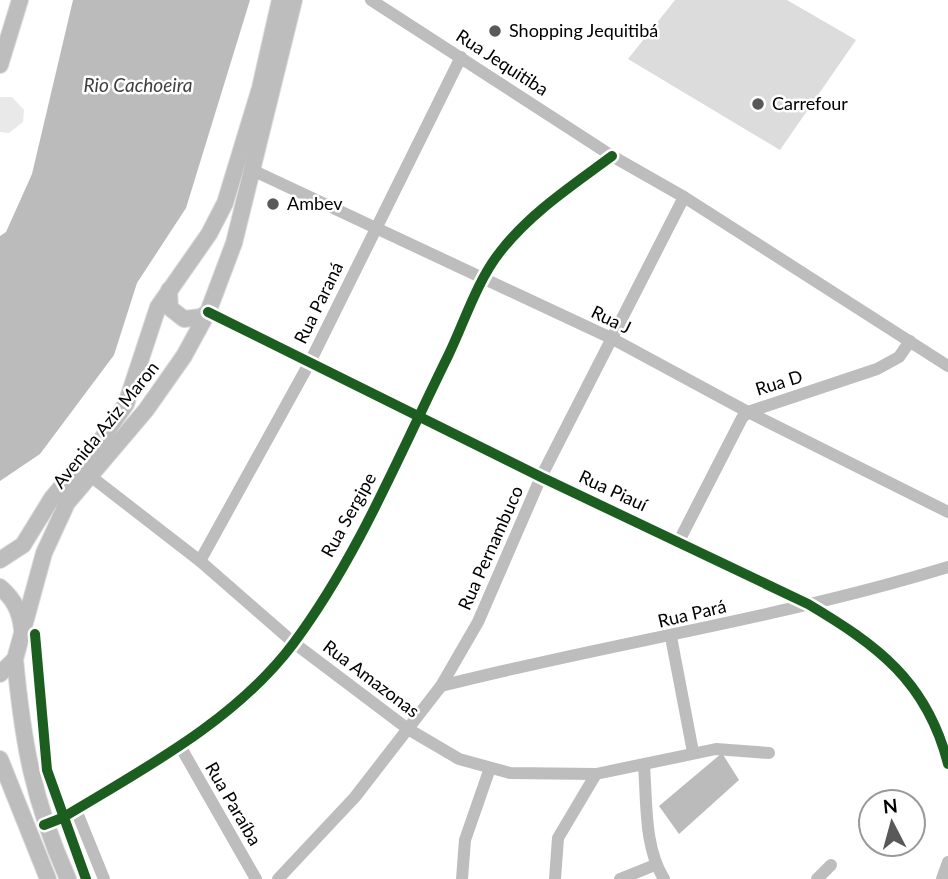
<svg xmlns="http://www.w3.org/2000/svg" width="948" height="879" font-family="Lato,sans-serif">
<style>
.green{fill:#e9e9e9}
.water{fill:#bbb}
.building{fill:#dcdcdc}
.lines{fill:none;stroke-linecap:round;stroke-linejoin:round}
.major-casing{stroke:#dbdbdb;stroke-width:18}
.minor{stroke:#bdbdbd;stroke-width:12}
.major{stroke:#bdbdbd;stroke-width:16}
.cycleway-casing{stroke:#fff;stroke-width:15}
.cycleway{stroke:#1b5e20;stroke-width:10}
.poi-dot{fill:#595959;stroke:#fff;stroke-width:2.5}
.labels{text-anchor:middle;stroke-width:5;stroke-linejoin:round;paint-order:stroke}
.poi-label{font-size:18px;fill:#000;stroke:#fff;text-anchor:start}
.street-label{font-size:18px;fill:#000;stroke:#fff}
.water-label{font-size:19px;font-style:italic;fill:#3f3f3f;stroke:#fff}
</style>
<rect width="100%" height="100%" fill="#fff"/>
<path class="green" d="M 0,97 L 12,97 L 24,110 L 23,122 L 9,133 L 0,132 Z"/>
<g class="water">
<path d="M 73,0 L 250,0 L 186,208 L 137,283 L 114,355 L 40,454 L 0,481 L 0,236 L 6,232 L 32,174 Z"/>
<path d="M 722,753 L 739,780 L 679,834 L 659,806 Z"/>
</g>
<path class="building" d="M 675,0 L 787,0 L 856,40 L 780,150 L 628,59 Z"/>
<g class="lines">
<defs>
<g id="major">
<path d="M 0,65 L 20,0"/>
<path d="M 169,290 L 170,308 L 184,319 L 201,317 L 208,312"/>
<path d="M 0,560 L 23,545 L 52,498 L 101,440 L 126,404 L 158,307 L 209,234 L 225,203 L 260,88 L 280,0"/>
<path d="M 0,587 C 14,599 20,611 22,629"/>
<path d="M 15,659 C 23,744 33,800 68,879"/>
<path d="M 0,674 L 15,659 L 44,553 L 67,503 L 146,410 L 184,356 L 208,312 L 234,243 L 294,0"/>
<path d="M 0,759 L 48,879"/>
</g>
</defs>
<use href="#major" class="major-casing"/>
<g class="minor">
<path d="M 371,0 L 612,156 L 684,197 L 948,366"/>
<path d="M 254,171 L 611,338 L 748,412 L 948,512"/>
<path d="M 208,312 L 541,477 L 808,604 C 877,645 927,681 948,764"/>
<path d="M 89,475 L 200,561 L 294,643 L 408,729 L 459,759 L 510,773 L 596,774 L 716,749 L 769,753"/>
<path d="M 679,541 L 742,418 L 748,412 L 877,369 L 899,357 L 910,341"/>
<path d="M 200,561 L 310,362 L 461,57"/>
<path d="M 671,637 L 693,752"/>
<path d="M 441,686 C 610,643 782,618 948,567"/>
<path d="M 180,746 L 256,879"/>
<path d="M 644,766 C 647,803 644,847 664,879"/>
<path d="M 76,810 L 104,879"/>
<path d="M 44,825 L 62,818 C 143,769 235,721 293,644 C 358,557 400,453 448,356 C 464,323 477,281 500,252 C 530,213 573,185 612,156"/>
<path d="M 278,879 L 355,797 L 441,686 L 478,622 L 541,477 L 684,197"/>
<path d="M 462,879 L 465,840 L 490,768"/>
<path d="M 555,879 L 558,838 L 596,774"/>
<path d="M 620,879 L 655,865"/>
<path d="M 817,879 L 831,865"/>
<path d="M 942,879 L 948,862"/>
</g>
<use href="#major" class="major"/>
<defs>
<g id="cycleway">
<path d="M 208,312 L 541,477 L 808,604 C 877,645 927,681 948,764"/>
<path d="M 35,634 L 47,770 L 86,879"/>
<path d="M 44,825 L 62,818 C 143,769 235,721 293,644 C 358,557 400,453 448,356 C 464,323 477,281 500,252 C 530,213 573,185 612,156"/>
</g>
</defs>
<use href="#cycleway" class="cycleway-casing"/>
<use href="#cycleway" class="cycleway"/>
</g>
<g class="poi-dot">
<circle cx="495" cy="31" r="7"/>
<circle cx="758" cy="104" r="7"/>
<circle cx="273" cy="204" r="7"/>
</g>
<g class="labels">
<g class="poi-label">
<text x="509" y="37">Shopping Jequitibá</text>
<text x="772" y="110">Carrefour</text>
<text x="287" y="210">Ambev</text>
</g>
<g class="street-label">
<text transform="translate(502 63) rotate(33)" y="6">Rua Jequitiba</text>
<text transform="translate(319 303) rotate(-64)" y="6">Rua Paraná</text>
<text transform="translate(611 320) rotate(26)" y="6">Rua J</text>
<text transform="translate(779 383) rotate(-17)" y="6">Rua D</text>
<text transform="translate(106 425) rotate(-51)" y="6">Avenida Aziz Maron</text>
<text transform="translate(613 491) rotate(25)" y="6">Rua Piauí</text>
<text transform="translate(349 515) rotate(-61)" y="6">Rua Sergipe</text>
<text transform="translate(491 548) rotate(-66)" y="6">Rua Pernambuco</text>
<text transform="translate(692 614) rotate(-13)" y="6">Rua Pará</text>
<text transform="translate(371 679) rotate(37)" y="6">Rua Amazonas</text>
<text transform="translate(233 804) rotate(60)" y="6">Rua Paraíba</text>
</g>
<g class="water-label">
<text x="138" y="92">Rio Cachoeira</text>
</g>
</g>
<g transform="translate(892 823) rotate(354)"><circle r="33" fill="#ffffff" stroke="#999999" stroke-width="2"/>
<path d="M0-5L12 26L0 18L-12 26Z" fill="#595959"/>
<text y="-10" font-size="19" font-weight="bold" text-anchor="middle" fill="#000000">N</text>
</g>
</svg>
